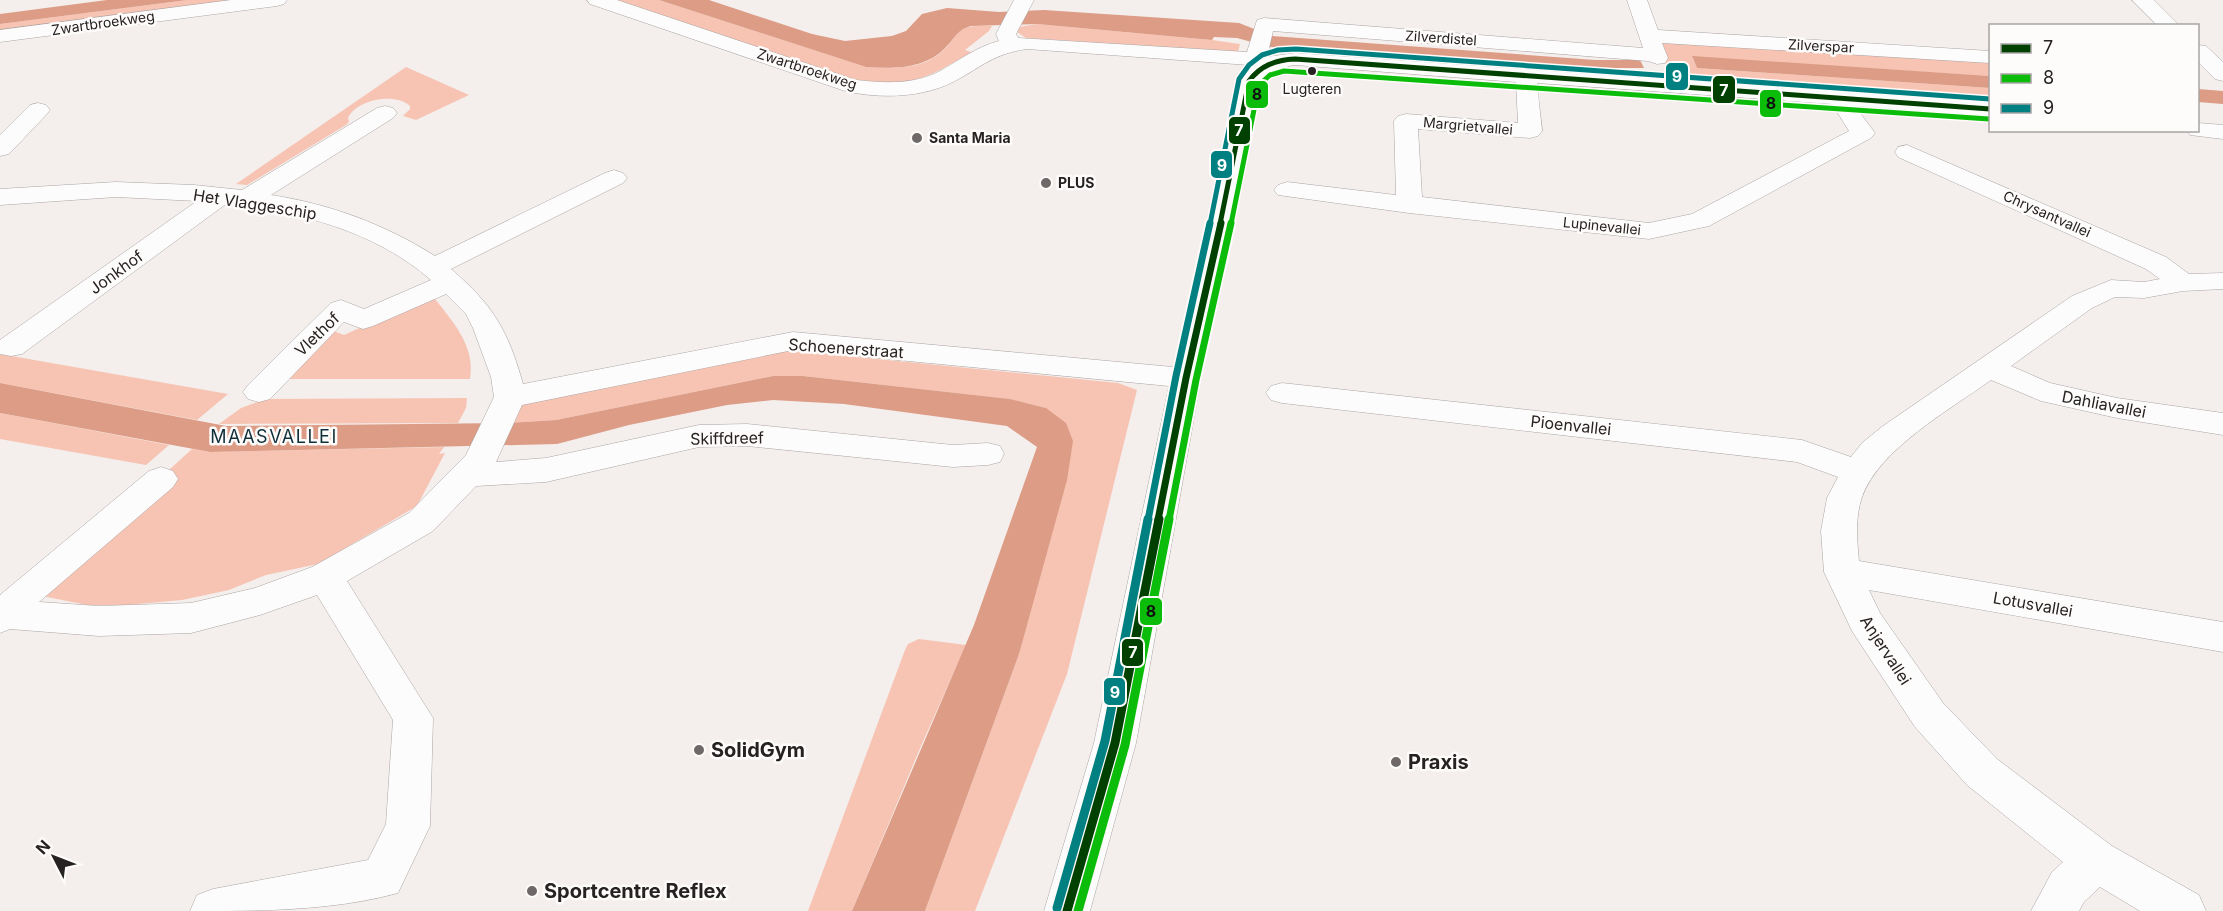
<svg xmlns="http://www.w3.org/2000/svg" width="2223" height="911" font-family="Inter,sans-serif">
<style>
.green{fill:#f7c4b3}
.water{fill:#dc9c85}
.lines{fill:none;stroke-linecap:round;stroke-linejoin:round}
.minor-casing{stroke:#aaa5a4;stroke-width:1}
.minor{fill:#fdfcfc;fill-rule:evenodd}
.bus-1-far2-casing{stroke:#fefbfb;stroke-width:8}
.bus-1-far1-casing{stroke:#fefbfb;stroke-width:11}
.bus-1-casing{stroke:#fefbfb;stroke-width:14}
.bus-2-far2-casing{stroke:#fefbfb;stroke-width:8}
.bus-2-far1-casing{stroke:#fefbfb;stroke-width:11}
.bus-2-casing{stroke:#fefbfb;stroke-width:14}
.bus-3-far2-casing{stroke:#fefbfb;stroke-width:8}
.bus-3-far1-casing{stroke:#fefbfb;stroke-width:11}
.bus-3-casing{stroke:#fefbfb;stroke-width:14}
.bus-1-far2{stroke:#004000;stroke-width:5}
.bus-1-far1{stroke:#004000;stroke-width:7}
.bus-1{stroke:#004000;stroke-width:9}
.bus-2-far2{stroke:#0bbd0a;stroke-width:5}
.bus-2-far1{stroke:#0bbd0a;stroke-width:7}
.bus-2{stroke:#0bbd0a;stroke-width:9}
.bus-3-far2{stroke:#008080;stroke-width:5}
.bus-3-far1{stroke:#008080;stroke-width:7}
.bus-3{stroke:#008080;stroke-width:9}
.bus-dot{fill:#262221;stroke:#fefbfb;stroke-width:2}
.poi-dot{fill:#6e6968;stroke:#fefbfb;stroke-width:2}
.labels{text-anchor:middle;stroke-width:5;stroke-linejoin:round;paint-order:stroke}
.far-street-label{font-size:14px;fill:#262221;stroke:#fefbfb}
.bus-label{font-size:14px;fill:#262221;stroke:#fefbfb}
.far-poi-label{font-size:14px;font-weight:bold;fill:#262221;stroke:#fefbfb;text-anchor:start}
.street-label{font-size:16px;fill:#262221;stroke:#fefbfb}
.neighbourhood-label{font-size:18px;letter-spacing:1.5px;fill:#103039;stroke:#fefbfb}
.near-poi-label{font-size:20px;font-weight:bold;fill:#262221;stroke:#fefbfb;text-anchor:start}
.line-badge{stroke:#fefbfb;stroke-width:2}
.badge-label{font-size:16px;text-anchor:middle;font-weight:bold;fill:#fff}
.pale-badge-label{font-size:16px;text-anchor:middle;font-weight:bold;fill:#111}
</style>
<rect width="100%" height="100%" fill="#f4eeec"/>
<g class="green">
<path d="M 187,0 L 246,0 L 0,32 L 0,24 Z"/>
<path d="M 617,0 L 659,0 L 866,67 C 888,68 915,70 935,57 C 963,38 948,24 992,26 L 989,31 L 965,50 L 971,52 C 927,79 911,87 858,81 Z"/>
<path d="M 1037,24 L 1212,40 L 1240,44 L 1238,52 L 1026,38 L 1017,32 L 1019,27 Z"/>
<path d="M 1659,42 L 1990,63 L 1990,76 L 1692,57 L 1697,68 L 1990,88 L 1990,98 L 1680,76 L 1666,68 Z"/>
<path d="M 406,67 L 469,95 L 416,120 L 403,116 L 410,109 L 410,106 C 395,92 356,100 348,118 L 349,122 L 346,125 L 247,185 L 236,184 Z"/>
<path d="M 432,295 C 451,320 476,345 470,379 L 277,379 L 331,330 L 344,335 Z"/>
<path d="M 787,350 L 1118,383 L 1137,390 L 1067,674 L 975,911 L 925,911 L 1019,654 L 1024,633 L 1046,408 L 1009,399 L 803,376 L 773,376 L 556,420 L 506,423 L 518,407 L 533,401 Z"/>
<path d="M 0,354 L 228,394 L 197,420 L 0,383 Z"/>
<path d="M 467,398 L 466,408 L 458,423 L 219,424 L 241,408 L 266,399 Z"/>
<path d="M 0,413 L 169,445 L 146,465 L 0,439 Z"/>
<path d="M 444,447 L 439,454 L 445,453 L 417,506 L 318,564 L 266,575 L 229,590 L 182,600 L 127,605 L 87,605 L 37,595 L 37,590 L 192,449 L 210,452 Z"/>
<path d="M 919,639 L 966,645 L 921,746 L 852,911 L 808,911 L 905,650 L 908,644 Z"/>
</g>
<g class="water">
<path d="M 107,0 L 187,0 L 0,24 L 0,14 Z"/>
<path d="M 659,0 L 709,0 L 812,34 L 845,41 L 892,36 L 906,31 L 922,14 L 947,8 L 999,12 L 1044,10 L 1239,23 L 1272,36 L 1595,60 L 1640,60 L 1644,68 L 1551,68 L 1270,47 L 1237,38 L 1214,37 L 1212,40 L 1037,24 L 971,26 C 957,30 956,37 946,47 C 926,69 894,69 866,67 Z"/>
<path d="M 1692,56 L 1990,76 L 1990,88 L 1697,68 Z"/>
<path d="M 2198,89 L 2223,91 L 2223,104 L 2198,102 Z"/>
<path d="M 773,376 L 803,376 L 1010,399 L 1046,408 L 1066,423 L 1073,441 L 1067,480 L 1019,654 L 925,911 L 852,911 L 974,625 L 1037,447 L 1007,426 L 844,404 L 773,400 L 727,405 L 629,425 L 557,444 L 210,452 L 0,413 L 0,383 L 226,426 L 506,423 L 556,420 Z"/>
</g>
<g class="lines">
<defs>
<g id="minor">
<path d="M 231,0 L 287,0 L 284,4 L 277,6 L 0,42 L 0,30 Z"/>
<path d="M 587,0 L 617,0 L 856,80 C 884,83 914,85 940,71 C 960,60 976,47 999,41 L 996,34 L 1014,0 L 1034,0 L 1016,34 L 1018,38 L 1247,52 L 1257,20 L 1264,18 L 1643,48 L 1627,0 L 1647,0 L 1658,30 L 1990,51 L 1990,63 L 1662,43 L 1668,58 L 1665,63 L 1657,64 L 1648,61 L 1273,31 L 1267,57 L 1295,53 L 1990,102 L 1990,116 L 1855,106 L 1875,133 L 1871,138 L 1709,226 L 1649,239 L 1409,213 L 1278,195 L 1274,190 L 1278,185 L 1287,182 L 1396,195 L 1394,121 L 1398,116 L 1406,114 L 1518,123 L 1516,82 L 1295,65 L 1288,66 L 1285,71 L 1269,73 L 1260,81 L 1224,276 L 1201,378 L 1136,743 L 1090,911 L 1044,911 L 1094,743 L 1169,386 L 793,350 L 522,405 L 496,462 L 546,458 L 699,425 L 747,424 L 953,445 L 988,443 L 1000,446 L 1004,454 L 1000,462 L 988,465 L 953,467 L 747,446 L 699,447 L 546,482 L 476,486 L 433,531 L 347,581 L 433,718 L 430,826 L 398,893 C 332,911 259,911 190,911 L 197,895 L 213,889 L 368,860 L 386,824 L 393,720 L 317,595 L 260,615 L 191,633 L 99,636 L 10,629 L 0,633 L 0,595 L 149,471 L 161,467 L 173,471 L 178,479 L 173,487 L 39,602 L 99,606 L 191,603 L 255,588 L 312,567 L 409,513 L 466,455 L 494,397 L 491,377 L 473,328 L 466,314 L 446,294 L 373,326 L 363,329 L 344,322 L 270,399 L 259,402 L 248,399 L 243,392 L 248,385 L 331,303 L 341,300 L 364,309 L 431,280 C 375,231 298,211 226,204 L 22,354 L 11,356 L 0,354 L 0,340 L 197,201 L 116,197 L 0,205 L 0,189 L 116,182 L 194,185 L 242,190 L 377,108 L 385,106 L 393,108 L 397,113 L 393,118 L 271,195 C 330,204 384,224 435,256 L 605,173 L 614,170 L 623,173 L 627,178 L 623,183 L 451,269 C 493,305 508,330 523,384 L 793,332 L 1173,367 L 1196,276 L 1238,81 L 1249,65 L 1027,49 C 993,54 983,66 955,81 C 923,98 880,99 845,91 L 590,4 ZM 1537,83 L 1832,104 L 1849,131 L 1692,214 L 1649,223 L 1422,197 L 1418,129 L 1530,138 L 1538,136 L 1542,131 Z"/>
<path d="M 2132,0 L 2154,0 L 2180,26 L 2158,26 Z"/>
<path d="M 2198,45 L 2206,46 L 2223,62 L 2223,81 L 2215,79 L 2198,62 Z"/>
<path d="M 38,103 L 46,105 L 50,110 L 46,115 L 9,154 L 0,156 L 0,135 L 30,105 Z"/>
<path d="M 2198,123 L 2223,125 L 2223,139 L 2190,135 L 2187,130 L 2198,130 Z"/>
<path d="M 1907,145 L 2166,257 L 2189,274 L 2223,273 L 2223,289 L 2183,291 L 2144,298 L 2115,297 L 2092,308 L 2011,366 L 2050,383 L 2117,398 L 2223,413 L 2223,435 L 2117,418 L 2041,401 L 1991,380 C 1951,409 1879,449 1862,497 C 1855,517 1857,540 1859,561 L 2223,622 L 2223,652 L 1869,590 L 1880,613 L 1943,703 L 1997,759 L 2112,846 L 2199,895 L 2206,911 L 2140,911 L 2100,887 L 2084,902 L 2079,911 L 2031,911 L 2052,872 L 2063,862 L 1967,785 L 1915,727 L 1852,631 L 1824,572 L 1821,531 L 1827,498 L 1838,477 L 1797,462 L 1282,403 L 1271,400 L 1266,393 L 1271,386 L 1282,383 L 1802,440 L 1851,457 L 1862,443 L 1883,426 L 2072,296 L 2111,280 L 2144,282 L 2160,279 L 2146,269 L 1898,157 L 1895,152 L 1898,147 Z"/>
</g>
</defs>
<use href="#minor" class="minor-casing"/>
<use href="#minor" class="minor"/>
<defs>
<path id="bus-1-far2" d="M 1220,224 L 1249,81 C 1261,65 1276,60 1295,59 L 1990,109"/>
<path id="bus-1-far1" d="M 1158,520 L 1186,378 L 1221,223"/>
<path id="bus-1" d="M 1067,911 L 1115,743 L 1159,519"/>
<path id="bus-2-far2" d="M 1231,224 L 1259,85 L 1270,75 L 1284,71 L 1989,119"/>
<path id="bus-2-far1" d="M 1169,520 L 1196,380 L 1231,223"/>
<path id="bus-2" d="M 1078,911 L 1125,745 L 1169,519"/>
<path id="bus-3-far2" d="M 1210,224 L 1239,79 L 1249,65 L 1262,55 L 1278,50 L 1296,49 L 1990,99"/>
<path id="bus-3-far1" d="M 1148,520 L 1176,376 L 1210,223"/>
<path id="bus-3" d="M 1057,908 L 1105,741 L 1148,519"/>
</defs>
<use href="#bus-1-far2" class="bus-1-far2-casing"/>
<use href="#bus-1-far1" class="bus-1-far1-casing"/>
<use href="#bus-1" class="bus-1-casing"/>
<use href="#bus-2-far2" class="bus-2-far2-casing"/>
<use href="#bus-2-far1" class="bus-2-far1-casing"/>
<use href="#bus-2" class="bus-2-casing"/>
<use href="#bus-3-far2" class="bus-3-far2-casing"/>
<use href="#bus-3-far1" class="bus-3-far1-casing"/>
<use href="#bus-3" class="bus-3-casing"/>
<use href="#bus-1-far2" class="bus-1-far2"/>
<use href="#bus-1-far1" class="bus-1-far1"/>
<use href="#bus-1" class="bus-1"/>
<use href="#bus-2-far2" class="bus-2-far2"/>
<use href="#bus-2-far1" class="bus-2-far1"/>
<use href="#bus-2" class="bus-2"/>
<use href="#bus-3-far2" class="bus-3-far2"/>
<use href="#bus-3-far1" class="bus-3-far1"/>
<use href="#bus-3" class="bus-3"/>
</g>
<circle class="bus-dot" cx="1312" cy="71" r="5"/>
<g class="poi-dot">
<circle cx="917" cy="138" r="6"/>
<circle cx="1046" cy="183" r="6"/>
<circle cx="699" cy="750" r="6"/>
<circle cx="1396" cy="762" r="6"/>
<circle cx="532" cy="891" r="6"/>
</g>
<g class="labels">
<g class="far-street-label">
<text transform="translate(103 23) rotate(-8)" y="5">Zwartbroekweg</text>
<text transform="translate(1441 38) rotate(4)" y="5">Zilverdistel</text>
<text transform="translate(1821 46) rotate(3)" y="5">Zilverspar</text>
<text transform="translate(807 69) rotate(18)" y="5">Zwartbroekweg</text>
<text transform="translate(1468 126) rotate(5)" y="5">Margrietvallei</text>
<text transform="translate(2047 214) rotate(24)" y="5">Chrysantvallei</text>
<text transform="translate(1602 226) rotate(6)" y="5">Lupinevallei</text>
</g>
<g class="bus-label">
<text x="1312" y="94">Lugteren</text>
</g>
<g class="far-poi-label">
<text x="929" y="143">Santa Maria</text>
<text x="1058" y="188">PLUS</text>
</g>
<g class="street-label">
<text transform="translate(255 204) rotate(9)" y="6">Het Vlaggeschip</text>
<text transform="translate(116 272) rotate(-36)" y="6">Jonkhof</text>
<text transform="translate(317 334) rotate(-44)" y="6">Vlethof</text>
<text transform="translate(846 348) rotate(4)" y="6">Schoenerstraat</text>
<text transform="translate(2104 404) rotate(11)" y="6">Dahliavallei</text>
<text transform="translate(1571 425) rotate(6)" y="6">Pioenvallei</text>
<text transform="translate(727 438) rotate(-1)" y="6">Skiffdreef</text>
<text transform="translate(2033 604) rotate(10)" y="6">Lotusvallei</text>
<text transform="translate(1886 650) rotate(57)" y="6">Anjervallei</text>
</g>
<g class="neighbourhood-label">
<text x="274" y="443">MAASVALLEI</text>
</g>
<g class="near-poi-label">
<text x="711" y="757">SolidGym</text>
<text x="1408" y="769">Praxis</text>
<text x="544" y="898">Sportcentre Reflex</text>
</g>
</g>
<g class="line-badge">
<rect x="1665" y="62" width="24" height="29" rx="6" fill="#008080"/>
<rect x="1712" y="75" width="24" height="29" rx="6" fill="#004000"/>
<rect x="1245" y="80" width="24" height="29" rx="6" fill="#0bbd0a"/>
<rect x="1759" y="89" width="23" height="29" rx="6" fill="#0bbd0a"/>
<rect x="1228" y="116" width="23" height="29" rx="6" fill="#004000"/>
<rect x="1210" y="150" width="23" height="29" rx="6" fill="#008080"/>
<rect x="1139" y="597" width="24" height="29" rx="6" fill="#0bbd0a"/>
<rect x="1121" y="638" width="23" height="29" rx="6" fill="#004000"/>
<rect x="1103" y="677" width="23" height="29" rx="6" fill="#008080"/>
</g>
<g class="badge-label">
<text x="1677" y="82">9</text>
<text x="1724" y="96">7</text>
<text x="1239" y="136">7</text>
<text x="1222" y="171">9</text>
<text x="1133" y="658">7</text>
<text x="1115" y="698">9</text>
</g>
<g class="pale-badge-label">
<text x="1257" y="100">8</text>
<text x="1771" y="109">8</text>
<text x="1151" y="617">8</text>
</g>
<rect x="1989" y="24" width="210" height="108" fill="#fefbfb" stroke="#a8a4a4" stroke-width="1.5"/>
<rect x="2001" y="44" width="30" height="9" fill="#004000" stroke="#a8a4a4" stroke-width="1.5"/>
<text x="2043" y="54" font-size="18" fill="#262221">7</text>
<rect x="2001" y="74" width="30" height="9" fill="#0bbd0a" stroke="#a8a4a4" stroke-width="1.5"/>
<text x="2043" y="84" font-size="18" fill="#262221">8</text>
<rect x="2001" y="104" width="30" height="9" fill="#008080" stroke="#a8a4a4" stroke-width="1.5"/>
<text x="2043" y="114" font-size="18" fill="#262221">9</text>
<g transform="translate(54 857) rotate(312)" stroke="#fefbfb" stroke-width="4.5" paint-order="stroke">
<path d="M0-4.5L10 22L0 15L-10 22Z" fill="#262221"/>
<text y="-9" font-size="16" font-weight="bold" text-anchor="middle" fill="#262221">N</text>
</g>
</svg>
